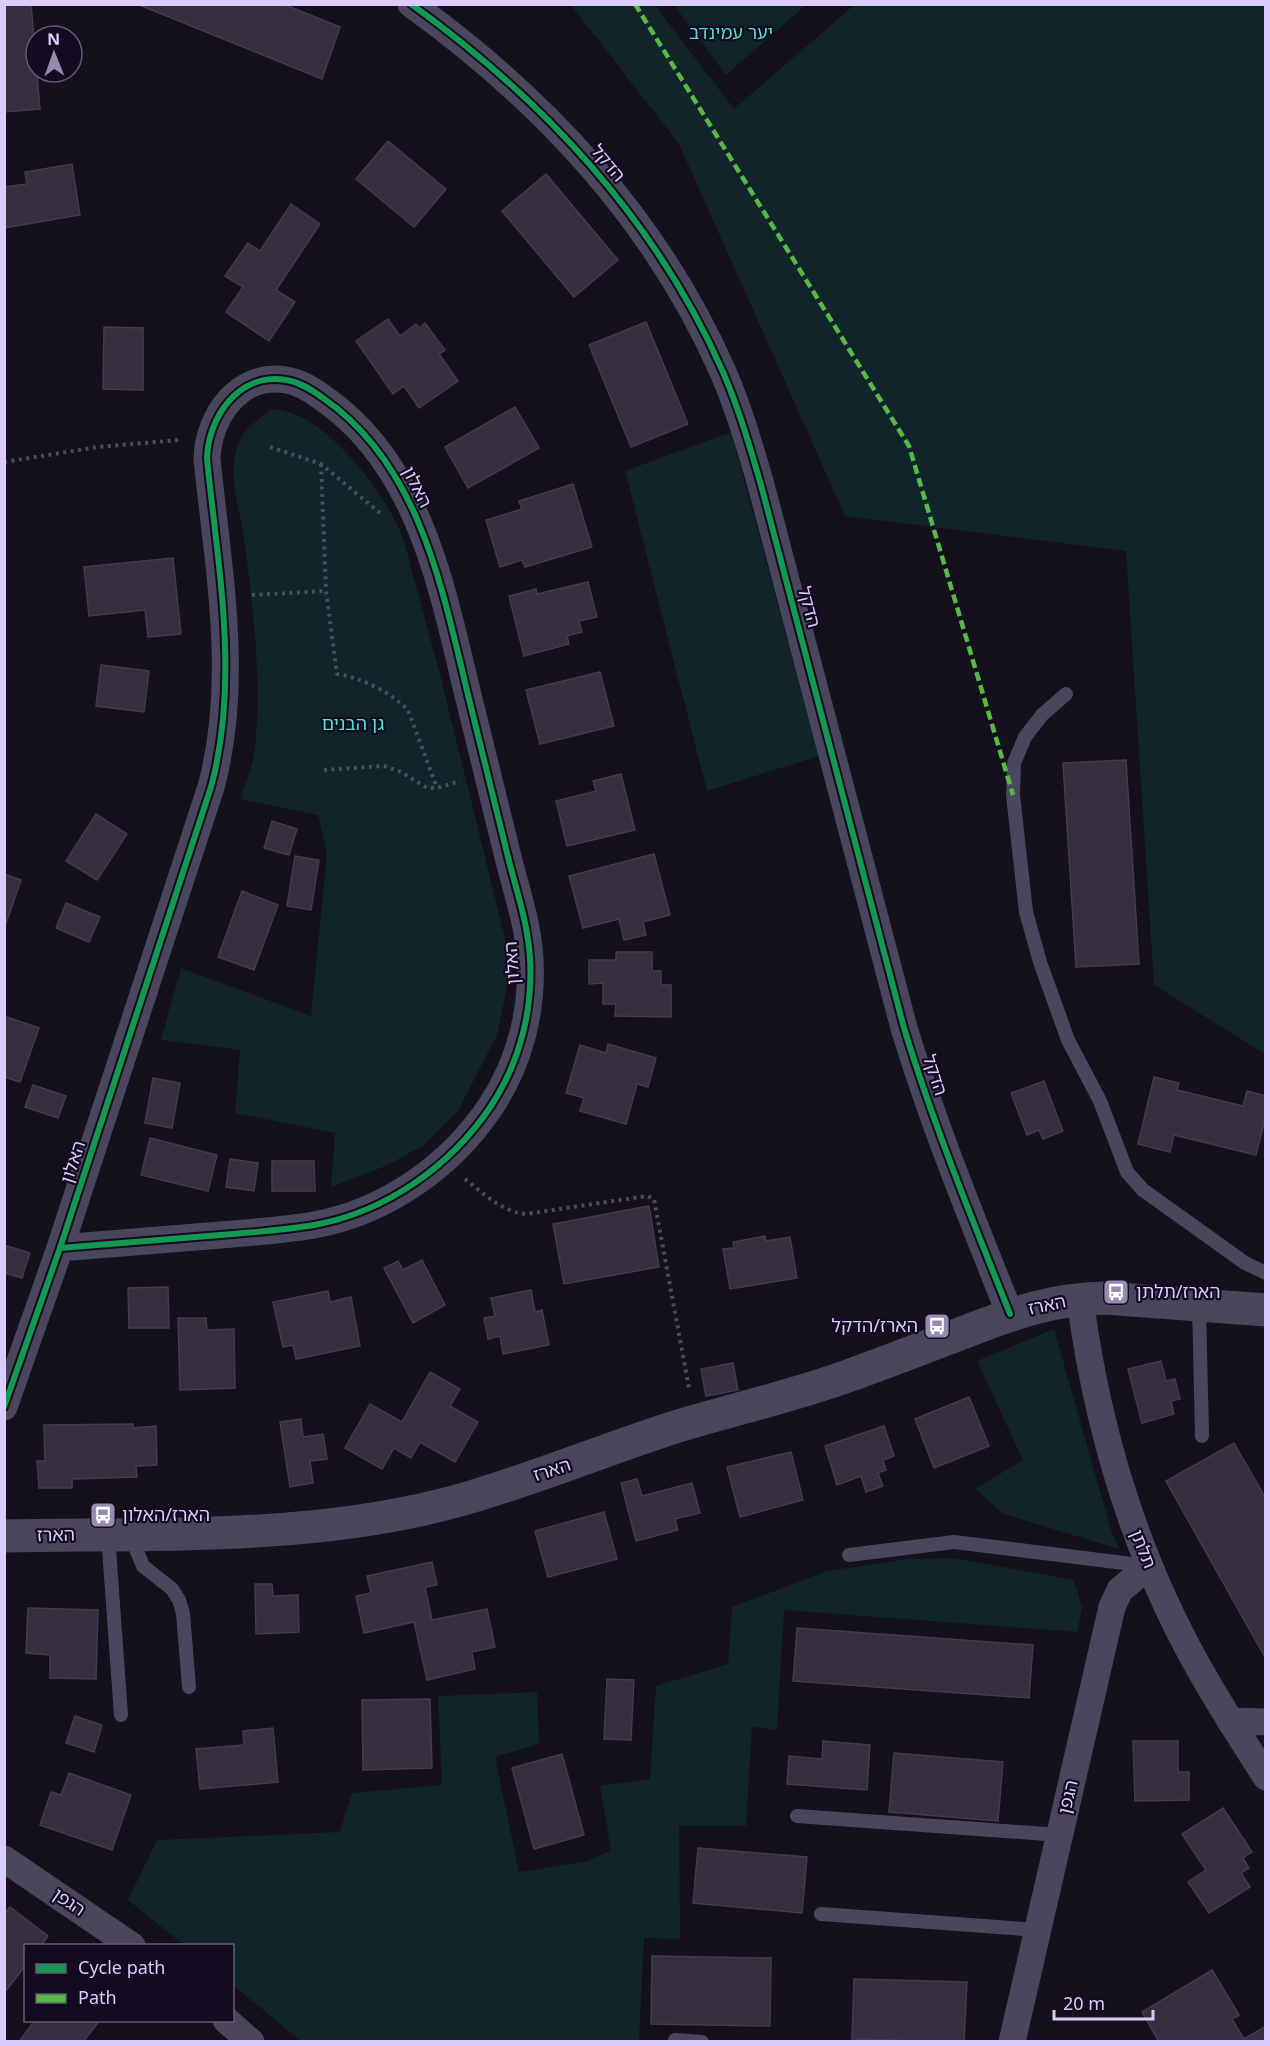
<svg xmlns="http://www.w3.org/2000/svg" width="1270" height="2046" font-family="'Noto Sans','Noto Sans Hebrew',sans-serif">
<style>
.green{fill:#102429}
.building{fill:#342e3e;stroke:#423b50;stroke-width:1.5}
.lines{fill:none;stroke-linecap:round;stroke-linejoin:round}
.path{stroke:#454e5d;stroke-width:4;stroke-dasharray:3 4.5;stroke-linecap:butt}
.service{stroke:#4a465d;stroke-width:14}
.minor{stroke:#4a465d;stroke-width:27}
.tertiary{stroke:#4a465d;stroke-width:33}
.quiet{stroke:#58b947;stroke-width:4.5;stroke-dasharray:9 4.5;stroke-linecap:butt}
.cycleway-casing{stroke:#130c21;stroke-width:10}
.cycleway{stroke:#139951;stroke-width:6}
.labels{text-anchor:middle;stroke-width:4.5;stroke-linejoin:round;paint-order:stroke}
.park-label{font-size:18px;fill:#56e1d4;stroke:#130c21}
.street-label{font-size:18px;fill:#daccff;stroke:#130c21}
.poi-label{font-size:18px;fill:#daccff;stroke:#130c21;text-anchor:start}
</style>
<rect width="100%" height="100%" fill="#14111c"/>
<g class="green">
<path d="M 571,5 L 655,5 L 734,109 L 854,5 L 1265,5 L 1265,1054 L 1154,985 L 1126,551 L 845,516 L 679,144 Z"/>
<path d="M 674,5 L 806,5 L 726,75 Z"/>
<path d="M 272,409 C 323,410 383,490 401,533 C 406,546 409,560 412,573 C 423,609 432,646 442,682 C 463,768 484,853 505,938 L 507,986 L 497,1035 L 458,1111 L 424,1145 L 388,1165 L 331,1187 L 335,1133 L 235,1113 L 240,1050 L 161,1040 L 181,968 L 311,1016 L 327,854 L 318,815 L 240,799 C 244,786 250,773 253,760 C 264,696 253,609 245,545 C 241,512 226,477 238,445 C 243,429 259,419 272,409 Z"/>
<path d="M 731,432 L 819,756 L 707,791 L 625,471 Z"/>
<path d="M 1054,1329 L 1112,1533 L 1119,1549 L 1004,1514 L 975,1489 L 1023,1460 L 977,1361 Z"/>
<path d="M 953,1558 L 1074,1580 L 1082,1607 L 1077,1632 L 784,1610 L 777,1730 L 752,1727 L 746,1826 L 679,1826 L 680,1939 L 644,1938 L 639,2041 L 301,2041 L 233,1985 L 232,1946 L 184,1945 L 128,1900 L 157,1840 L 340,1832 L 352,1793 L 442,1785 L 438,1696 L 537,1692 L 539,1744 L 495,1757 L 519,1872 L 588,1861 L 611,1850 L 600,1786 L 650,1779 L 656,1686 L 728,1664 L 732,1607 L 827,1571 L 907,1559 Z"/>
</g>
<g class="building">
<path d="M 4,4 L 31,4 L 40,109 L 4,112 Z"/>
<path d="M 137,4 L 283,4 L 340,27 L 322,79 Z"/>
<path d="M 388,141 L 446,189 L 414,227 L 356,179 Z"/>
<path d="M 72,164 L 80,215 L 4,228 L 4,187 L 27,184 L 25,172 Z"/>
<path d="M 546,174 L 618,260 L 574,297 L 502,211 Z"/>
<path d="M 291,204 L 320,224 L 276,290 L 295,302 L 269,341 L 226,312 L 243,287 L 225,276 L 248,243 L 260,251 Z"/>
<path d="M 388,319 L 400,336 L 416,324 L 419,328 L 425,323 L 445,350 L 439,354 L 458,381 L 419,408 L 404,386 L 393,394 L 356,341 Z"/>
<path d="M 646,322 L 688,424 L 631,447 L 589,345 Z"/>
<path d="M 104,327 L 143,328 L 143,390 L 103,389 Z"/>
<path d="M 515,407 L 539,448 L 468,488 L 445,447 Z"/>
<path d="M 573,484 L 592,547 L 525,567 L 522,560 L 500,567 L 486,520 L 522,509 L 519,501 Z"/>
<path d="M 173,558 L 181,634 L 148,637 L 145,610 L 89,616 L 84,567 Z"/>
<path d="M 588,582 L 597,617 L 579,621 L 582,632 L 567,636 L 569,644 L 524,656 L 509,596 L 536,589 L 537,594 Z"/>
<path d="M 101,665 L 149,671 L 144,712 L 96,706 Z"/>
<path d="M 600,672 L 614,726 L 540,744 L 526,690 Z"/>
<path d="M 1126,760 L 1139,964 L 1076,967 L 1063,763 Z"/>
<path d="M 621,774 L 635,830 L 567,846 L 556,801 L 596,791 L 593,781 Z"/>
<path d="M 96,814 L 127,834 L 97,880 L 66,861 Z"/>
<path d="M 272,821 L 297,829 L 289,855 L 264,848 Z"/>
<path d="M 654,854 L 670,915 L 643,922 L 646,935 L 624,940 L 619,919 L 583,928 L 569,876 Z"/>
<path d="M 295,856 L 319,860 L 311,910 L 287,906 Z"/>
<path d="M 4,874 L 21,880 L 4,929 Z"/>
<path d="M 242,891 L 278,905 L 254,970 L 218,957 Z"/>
<path d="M 66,903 L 100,917 L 89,942 L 56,928 Z"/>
<path d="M 616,952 L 652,952 L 652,971 L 661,971 L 661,985 L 671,985 L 671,1017 L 615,1016 L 616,1004 L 603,1004 L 603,983 L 589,984 L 589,960 L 616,960 Z"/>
<path d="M 4,1016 L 39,1028 L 20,1082 L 4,1077 Z"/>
<path d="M 608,1044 L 656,1058 L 648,1087 L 637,1084 L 626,1124 L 580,1111 L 584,1098 L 566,1093 L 580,1045 L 606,1053 Z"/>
<path d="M 1154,1077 L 1179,1083 L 1177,1090 L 1243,1106 L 1247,1091 L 1266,1096 L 1266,1115 L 1256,1155 L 1174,1135 L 1170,1152 L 1138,1144 Z"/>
<path d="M 153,1078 L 180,1083 L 172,1128 L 145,1123 Z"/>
<path d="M 1044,1081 L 1063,1131 L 1043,1139 L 1039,1130 L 1027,1135 L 1011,1093 Z"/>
<path d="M 33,1085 L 66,1096 L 58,1118 L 25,1107 Z"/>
<path d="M 150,1138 L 217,1155 L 208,1191 L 141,1175 Z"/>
<path d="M 230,1159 L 258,1163 L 254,1191 L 226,1187 Z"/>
<path d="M 272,1161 L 314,1161 L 315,1191 L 272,1191 Z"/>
<path d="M 649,1206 L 659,1267 L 564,1284 L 553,1224 Z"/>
<path d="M 765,1236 L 766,1241 L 790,1237 L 797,1278 L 730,1289 L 723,1249 L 734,1248 L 733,1242 Z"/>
<path d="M 4,1245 L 30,1253 L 22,1278 L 4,1273 Z"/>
<path d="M 422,1260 L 445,1305 L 413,1323 L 384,1268 L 398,1261 L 403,1270 Z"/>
<path d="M 168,1287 L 169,1328 L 129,1328 L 128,1288 Z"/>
<path d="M 531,1290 L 535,1312 L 542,1310 L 549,1345 L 503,1354 L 500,1336 L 488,1339 L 484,1318 L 495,1316 L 491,1298 Z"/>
<path d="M 328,1291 L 330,1302 L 351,1297 L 360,1346 L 296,1359 L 293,1345 L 283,1347 L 273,1302 Z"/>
<path d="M 178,1318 L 206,1318 L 207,1330 L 234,1329 L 235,1388 L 180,1390 Z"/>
<path d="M 1161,1361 L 1166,1381 L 1175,1379 L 1180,1399 L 1171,1401 L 1174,1414 L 1142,1423 L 1128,1369 Z"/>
<path d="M 733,1363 L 738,1390 L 706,1396 L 701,1369 Z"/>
<path d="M 430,1372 L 460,1389 L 450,1406 L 478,1422 L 455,1462 L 420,1442 L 411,1458 L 394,1448 L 382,1469 L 345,1448 L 370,1404 L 402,1422 Z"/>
<path d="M 969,1397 L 989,1446 L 934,1468 L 915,1419 Z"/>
<path d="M 301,1419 L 303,1437 L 323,1434 L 327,1459 L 310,1461 L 313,1483 L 290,1487 L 280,1422 Z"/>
<path d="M 133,1424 L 133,1428 L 156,1426 L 157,1465 L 136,1466 L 137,1477 L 72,1479 L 72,1488 L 39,1488 L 37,1461 L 45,1461 L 44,1425 Z"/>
<path d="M 884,1426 L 894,1456 L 883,1460 L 886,1470 L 878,1473 L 883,1486 L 866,1492 L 861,1476 L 837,1485 L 825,1446 Z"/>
<path d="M 1234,1443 L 1266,1499 L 1266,1659 L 1166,1481 Z"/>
<path d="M 791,1452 L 803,1500 L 740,1517 L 727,1467 Z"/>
<path d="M 637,1479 L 642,1496 L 692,1483 L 700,1513 L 675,1519 L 678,1530 L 636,1541 L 621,1483 Z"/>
<path d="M 604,1512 L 617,1559 L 548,1577 L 535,1531 Z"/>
<path d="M 432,1562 L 437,1585 L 425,1587 L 432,1620 L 487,1609 L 495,1647 L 472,1652 L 475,1669 L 427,1680 L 414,1622 L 364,1633 L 356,1596 L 371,1593 L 367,1576 Z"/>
<path d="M 255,1584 L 272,1584 L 273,1596 L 298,1595 L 299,1632 L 256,1634 Z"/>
<path d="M 28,1608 L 98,1610 L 96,1679 L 50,1678 L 50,1655 L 26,1653 Z"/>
<path d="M 797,1628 L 1033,1645 L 1029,1698 L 793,1681 Z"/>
<path d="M 607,1679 L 634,1680 L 631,1740 L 604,1739 Z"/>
<path d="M 430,1699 L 432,1768 L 363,1770 L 362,1700 Z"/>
<path d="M 75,1716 L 102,1725 L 94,1752 L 66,1743 Z"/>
<path d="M 273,1728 L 278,1782 L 200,1789 L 196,1749 L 244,1745 L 243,1731 Z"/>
<path d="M 823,1741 L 870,1745 L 867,1790 L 787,1784 L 789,1756 L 822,1759 Z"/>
<path d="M 1133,1741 L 1178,1741 L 1178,1772 L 1189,1772 L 1189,1800 L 1135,1801 Z"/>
<path d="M 894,1753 L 1003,1762 L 998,1821 L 889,1812 Z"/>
<path d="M 562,1754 L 584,1835 L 534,1849 L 512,1768 Z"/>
<path d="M 69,1773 L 131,1795 L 112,1850 L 40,1825 L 51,1792 L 61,1795 Z"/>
<path d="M 1223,1808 L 1252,1852 L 1243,1858 L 1249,1868 L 1241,1873 L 1250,1887 L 1209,1913 L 1188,1882 L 1206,1870 L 1182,1834 Z"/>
<path d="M 698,1848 L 807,1857 L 802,1913 L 693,1903 Z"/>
<path d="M 10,1907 L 48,1936 L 41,1946 L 26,1946 L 26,1965 L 4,1993 L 4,1913 Z"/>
<path d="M 652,1956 L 771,1958 L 770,2026 L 651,2024 Z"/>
<path d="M 1212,1970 L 1239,2015 L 1232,2019 L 1244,2039 L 1266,2026 L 1266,2042 L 1159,2042 L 1142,2012 Z"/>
<path d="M 854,1979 L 967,1982 L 964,2042 L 852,2039 Z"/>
<path d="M 35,2020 L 100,2020 L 83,2042 L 19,2042 Z"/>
</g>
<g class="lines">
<g class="path">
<path d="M 270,447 L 321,464 L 380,513"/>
<path d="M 4,462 L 98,447 L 179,440"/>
<path d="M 321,464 L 326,591 L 337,674 C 362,678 390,692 408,710 L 437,788"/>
<path d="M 252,595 L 326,591"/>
<path d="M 324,770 L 384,766 L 401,772 L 427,788 L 437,788 L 460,781"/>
<path d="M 465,1179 C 483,1193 502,1212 526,1214 L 647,1196 L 654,1199 L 689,1388"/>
</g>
<g class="service">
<path d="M 1066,694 L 1042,715 L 1025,737 L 1014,763 L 1013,795 L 1026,912 L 1040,962 L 1068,1040 L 1100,1101 L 1127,1172 L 1143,1190 L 1245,1263 L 1266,1273"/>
<path d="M 1199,1304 L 1202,1436"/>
<path d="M 130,1534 L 143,1566 L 172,1589 L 179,1600 L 183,1613 L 189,1687"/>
<path d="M 108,1535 L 121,1715"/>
<path d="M 849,1555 L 954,1542 L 1148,1566"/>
<path d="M 797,1816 L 1060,1835"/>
<path d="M 821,1914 L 1037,1930"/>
<path d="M 675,2040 L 702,2042"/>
</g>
<g class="minor">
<path d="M 411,4 C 544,100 657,222 723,372 C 739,409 750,447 761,485 L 904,1028 C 934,1126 972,1219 1010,1314"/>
<path d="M 1080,1299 C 1094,1406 1122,1510 1168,1608 C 1195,1667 1231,1722 1266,1777"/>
<path d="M 4,1407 L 60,1248 L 211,787 C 240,680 218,568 207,459 C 208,417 239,372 286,380 C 300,382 312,390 323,398 C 422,466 443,594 470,703 C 483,756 496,808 509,861 C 517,892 528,925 530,958 C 533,1010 520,1062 491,1106 C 451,1166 386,1212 314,1225 C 279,1231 243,1233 208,1236 C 159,1240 110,1244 60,1248"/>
<path d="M 1230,1721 L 1266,1722"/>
<path d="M 4,1859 L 132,1946"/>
<path d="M 226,2020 L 251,2042"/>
<path d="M 1012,2042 L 1112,1607 L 1120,1590 L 1149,1566"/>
</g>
<path class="tertiary" d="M 4,1536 C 157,1533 316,1541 464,1499 C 536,1478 604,1450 675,1427 C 731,1410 789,1397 845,1377 C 884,1363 923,1348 962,1333 C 1012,1314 1050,1299 1105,1298 L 1266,1310"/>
<path class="quiet" d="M 635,4 L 909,446 L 1013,795"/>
<defs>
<g id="cycleway">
<path d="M 411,4 C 544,100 657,222 723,372 C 739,409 750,447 761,485 L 904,1028 C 934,1126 972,1219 1010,1314"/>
<path d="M 4,1407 L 60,1248 L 211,787 C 240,680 218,568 207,459 C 208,417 239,372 286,380 C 300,382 312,390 323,398 C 422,466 443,594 470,703 C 483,756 496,808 509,861 C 517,892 528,925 530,958 C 533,1010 520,1062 491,1106 C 451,1166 386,1212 314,1225 C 279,1231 243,1233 208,1236 C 159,1240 110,1244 60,1248"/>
</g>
</defs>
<use href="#cycleway" class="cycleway-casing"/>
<use href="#cycleway" class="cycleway"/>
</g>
<defs>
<symbol id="bus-square" viewBox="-11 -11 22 22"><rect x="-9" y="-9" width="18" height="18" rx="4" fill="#958bb0" stroke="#130c21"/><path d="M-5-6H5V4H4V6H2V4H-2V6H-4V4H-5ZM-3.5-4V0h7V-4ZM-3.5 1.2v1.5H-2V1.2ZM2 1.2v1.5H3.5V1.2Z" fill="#fff"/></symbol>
</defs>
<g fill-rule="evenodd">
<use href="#bus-square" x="1101" y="1277" width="30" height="30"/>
<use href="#bus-square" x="922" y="1311" width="30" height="30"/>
<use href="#bus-square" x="88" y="1500" width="30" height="30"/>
</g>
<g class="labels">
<g class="park-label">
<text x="731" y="39">יער עמינדב</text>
<text x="353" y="730">גן הבנים</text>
</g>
<g class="street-label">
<text transform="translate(608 163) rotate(50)" y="6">הדקל</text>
<text transform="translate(417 487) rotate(63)" y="6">האלון</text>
<text transform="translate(809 607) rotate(75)" y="6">הדקל</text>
<text transform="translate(512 963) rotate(-94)" y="6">האלון</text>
<text transform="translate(935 1075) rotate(72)" y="6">הדקל</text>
<text transform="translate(73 1162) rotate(-72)" y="6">האלון</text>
<text transform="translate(1047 1305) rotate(-12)" y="6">הארז</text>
<text transform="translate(552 1470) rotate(-18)" y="6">הארז</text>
<text transform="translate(56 1535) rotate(-1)" y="6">הארז</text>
<text transform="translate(1143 1549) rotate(68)" y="6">תלתן</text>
<text transform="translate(1068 1797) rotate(-77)" y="6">הגפן</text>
<text transform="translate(69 1902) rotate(34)" y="6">הגפן</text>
</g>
<g class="poi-label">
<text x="1136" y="1298">הארז/תלתן</text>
<text x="918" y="1332" text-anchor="end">הארז/הדקל</text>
<text x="122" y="1521">הארז/האלון</text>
</g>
</g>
<rect width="1270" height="2046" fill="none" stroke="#daccff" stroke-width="12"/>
<rect x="24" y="1944" width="210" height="78" fill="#130c21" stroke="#63597a" stroke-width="1.5"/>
<rect x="36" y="1964" width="30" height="9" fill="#139951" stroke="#63597a" stroke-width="1.5"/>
<text x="78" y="1974" font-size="18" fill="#daccff">Cycle path</text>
<rect x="36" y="1994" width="30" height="9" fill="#58b947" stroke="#63597a" stroke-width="1.5"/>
<text x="78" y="2004" font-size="18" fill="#daccff">Path</text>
<g transform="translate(54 54) rotate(359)"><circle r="28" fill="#130c21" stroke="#63597a" stroke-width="1.5"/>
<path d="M0-4.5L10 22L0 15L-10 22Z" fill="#958bb0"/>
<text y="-9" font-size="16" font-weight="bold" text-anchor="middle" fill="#daccff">N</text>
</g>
<path d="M1054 2010v9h99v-9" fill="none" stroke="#daccff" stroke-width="3"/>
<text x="1063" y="2010" font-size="18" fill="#daccff" stroke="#130c21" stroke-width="4.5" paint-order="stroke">20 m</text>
</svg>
